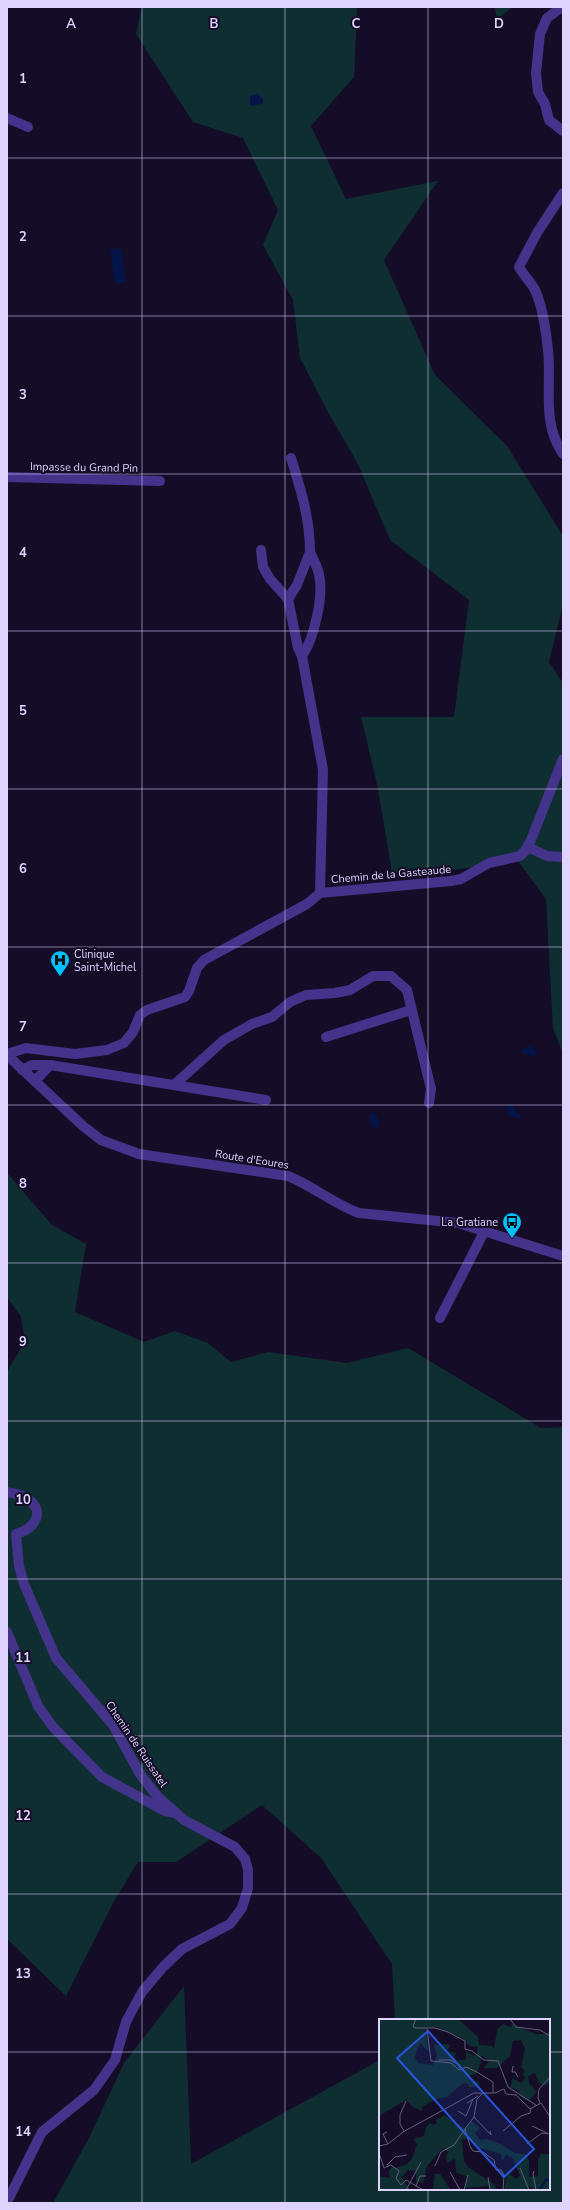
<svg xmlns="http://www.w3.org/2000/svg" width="570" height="2210" font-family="'Nunito Sans',sans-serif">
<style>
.green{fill:#0f2e32}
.water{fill:#051448}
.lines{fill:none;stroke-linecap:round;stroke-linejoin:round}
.minor{stroke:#43338a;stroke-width:10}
.grid{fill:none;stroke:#ded3ff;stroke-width:1;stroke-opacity:0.55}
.labels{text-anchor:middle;stroke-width:4;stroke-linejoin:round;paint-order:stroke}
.street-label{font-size:11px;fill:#ded3ff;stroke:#150d27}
.poi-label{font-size:11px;fill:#ded3ff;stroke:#150d27;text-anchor:start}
.inset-river{fill:none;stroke:#051448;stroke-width:2}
.inset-road{fill:none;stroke:#655c7d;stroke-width:1}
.view{fill:#2755da;fill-opacity:0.15;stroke:#2755da;stroke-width:2}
.inset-edge{fill:none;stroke:#ded3ff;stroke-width:2}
.grid-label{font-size:13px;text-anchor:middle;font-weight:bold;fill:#ded3ff;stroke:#150d27;stroke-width:4;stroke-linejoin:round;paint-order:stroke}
</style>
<rect width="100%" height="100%" fill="#150d27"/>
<g class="green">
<path d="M 142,7 L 357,7 L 354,77 L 311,126 L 346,199 L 438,181 L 384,260 L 435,375 L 507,446 L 563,536 L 563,605 L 549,662 L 563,683 L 563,1054 L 553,1028 L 546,899 L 518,861 L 393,878 L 377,784 L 361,717 L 454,717 L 469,600 L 390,540 L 358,464 L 328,412 L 300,358 L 293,300 L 263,245 L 278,210 L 243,138 L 193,122 L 136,34 Z"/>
<path d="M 495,7 L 512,7 L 497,20 Z"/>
<path d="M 7,1173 L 52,1225 L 86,1244 L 75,1312 L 144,1342 L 175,1331 L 208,1343 L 231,1362 L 268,1352 L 347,1363 L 408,1348 L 541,1428 L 563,1427 L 563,2203 L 53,2203 L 89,2138 L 124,2063 L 184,1986 L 191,2164 L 380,2060 L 380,2189 L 549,2189 L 549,2020 L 395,2020 L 392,1964 L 321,1858 L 262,1805 L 176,1862 L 138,1862 L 114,1901 L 66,1996 L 7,1939 L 7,1372 L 25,1341 L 21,1317 L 7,1297 Z"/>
</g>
<g class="water">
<path d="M 258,94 L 263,99 L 263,103 L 252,106 L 250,104 L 250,96 Z"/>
<path d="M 121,248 L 126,282 L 115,284 L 110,250 Z"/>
<path d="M 529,1045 L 536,1051 L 535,1056 L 522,1054 L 522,1050 Z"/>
<path d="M 512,1104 L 517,1114 L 521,1115 L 520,1120 L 513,1116 L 511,1117 L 505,1107 Z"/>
<path d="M 374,1112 L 378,1117 L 379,1126 L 376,1130 C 372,1128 369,1120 370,1115 Z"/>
</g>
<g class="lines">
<g class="minor">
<path d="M 562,7 L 547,18 L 540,34 L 536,73 L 538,92 L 545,104 L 549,120 L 563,131"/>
<path d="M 7,118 L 28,127"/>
<path d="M 563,193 L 537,233 L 519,267 C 524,276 531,282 535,290 C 543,307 546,331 548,350 C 552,386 541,422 563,454"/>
<path d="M 291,458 C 301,490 310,519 310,552"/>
<path d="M 7,477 L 160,481"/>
<path d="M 261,550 L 263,567 L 270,579 L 288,599 L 298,648 L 302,656"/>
<path d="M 528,847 L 547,856 L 563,857"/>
<path d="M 320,893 L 451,881 L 461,879 L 489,863 L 520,856 L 525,851 L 531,840 L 563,759"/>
<path d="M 326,1037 L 411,1010"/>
<path d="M 7,1054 L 26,1048 L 75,1054 L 107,1050 L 124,1043 L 133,1032 L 140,1015 L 147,1010 L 185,997 L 189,991 L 197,968 L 204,960 L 307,904 L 320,893 L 323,770 L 302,656 C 314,639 324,596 319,575 C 318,567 313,559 310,552 L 297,585 L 288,599"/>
<path d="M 7,1055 L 83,1126 L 101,1140 L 139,1154 L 288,1176 C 313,1186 334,1204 359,1213 L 458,1223 L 563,1256"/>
<path d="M 22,1070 L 32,1065 L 50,1065 L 266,1100"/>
<path d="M 35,1081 L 50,1065"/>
<path d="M 174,1085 L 224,1040 L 252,1024 L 272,1017 L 290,1002 L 306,995 L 335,993 L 350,990 L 373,976 L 391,976 L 407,990 L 431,1089 L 429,1103"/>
<path d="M 440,1318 L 485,1230"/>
<path d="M 7,1492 C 12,1493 18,1494 22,1496 C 47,1507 38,1528 16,1534 L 19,1566 L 24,1584 L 56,1658 L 113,1725 L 140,1774 L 157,1796 L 184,1820 L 235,1847 L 245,1859 L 248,1870 L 248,1888 L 242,1908 L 230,1924 L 182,1949 L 163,1967 L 142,1992 L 126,2022 L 115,2060 L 94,2090 L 42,2132 L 7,2202"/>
<path d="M 7,1632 L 38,1706 L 53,1727 L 102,1777 L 165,1811 L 176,1813"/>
</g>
</g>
<path class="grid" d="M 142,7 L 142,2203M 285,7 L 285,2203M 428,7 L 428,2020M 7,158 L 563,158M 7,316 L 563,316M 7,474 L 563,474M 7,631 L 563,631M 7,789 L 563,789M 7,947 L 563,947M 7,1105 L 563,1105M 7,1263 L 563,1263M 7,1421 L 563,1421M 7,1579 L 563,1579M 7,1736 L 563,1736M 7,1894 L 563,1894M 7,2052 L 380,2052M 549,2052 L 563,2052M 428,2189 L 428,2203"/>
<defs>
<symbol id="hospital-pin" viewBox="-11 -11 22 30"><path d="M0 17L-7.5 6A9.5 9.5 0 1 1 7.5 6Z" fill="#00bffe" stroke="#150d27"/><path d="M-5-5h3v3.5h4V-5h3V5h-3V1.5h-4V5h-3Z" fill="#111"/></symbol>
<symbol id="bus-pin" viewBox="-11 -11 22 30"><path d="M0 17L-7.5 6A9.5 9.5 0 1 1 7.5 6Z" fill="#00bffe" stroke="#150d27"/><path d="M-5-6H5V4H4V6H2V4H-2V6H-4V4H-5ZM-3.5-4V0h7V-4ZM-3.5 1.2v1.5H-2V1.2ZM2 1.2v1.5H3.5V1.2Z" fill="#111"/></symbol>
</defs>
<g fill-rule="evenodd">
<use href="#hospital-pin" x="49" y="949" width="22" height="30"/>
<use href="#bus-pin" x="501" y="1211" width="22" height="30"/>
</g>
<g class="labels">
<g class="street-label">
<text transform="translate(84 467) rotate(1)" y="4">Impasse du Grand Pin</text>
<text transform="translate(391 874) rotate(-5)" y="4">Chemin de la Gasteaude</text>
<text transform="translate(252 1159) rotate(9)" y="4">Route d'Eoures</text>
<text transform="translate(137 1744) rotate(56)" y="4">Chemin de Ruissatel</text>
</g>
<g class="poi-label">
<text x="74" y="958">Clinique<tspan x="74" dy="13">Saint-Michel</tspan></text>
<text x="498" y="1226" text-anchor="end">La Gratiane</text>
</g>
</g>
<g transform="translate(379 2019)">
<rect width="171" height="171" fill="#150d27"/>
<path d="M 0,0 L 79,0 L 99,18 L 100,26 L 113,27 L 115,30 L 118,11 L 124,5 L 132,8 L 133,5 L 157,15 L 167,15 L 171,11 L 171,63 L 166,67 L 160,64 L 156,54 L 149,57 L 150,64 L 158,73 L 149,82 L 143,79 L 139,71 L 131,69 L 134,59 L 142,64 L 147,58 L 144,57 L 145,51 L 142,48 L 146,29 L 142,21 L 134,22 L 131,37 L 118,49 L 105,49 L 110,42 L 102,36 L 102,43 L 97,55 L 89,57 L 91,61 L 100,63 L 99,68 L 91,68 L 88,64 L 83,65 L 68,78 L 57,80 L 43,88 L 43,92 L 34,88 L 27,81 L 0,97 ZM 57,8 L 82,18 L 91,27 L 99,28 L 98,34 L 95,37 L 87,32 L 87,40 L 79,42 L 75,38 L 77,34 L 69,32 L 71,26 L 66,25 L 55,26 L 58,37 L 54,46 L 40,44 L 35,39 L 41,24 L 50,33 L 46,10 ZM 65,96 L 83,108 L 86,109 L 92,102 L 101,109 L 96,114 L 101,121 L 108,120 L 122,125 L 136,134 L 146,135 L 150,141 L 150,158 L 159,157 L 159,140 L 162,135 L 171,135 L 171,171 L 155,171 L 150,167 L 150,171 L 125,171 L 128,153 L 137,160 L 141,157 L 133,138 L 127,136 L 123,142 L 122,135 L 98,128 L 94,121 L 88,120 L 83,121 L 85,142 L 89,148 L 116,166 L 117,171 L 112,171 L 109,167 L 86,169 L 89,158 L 77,153 L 76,139 L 69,144 L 67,139 L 69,133 L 64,129 L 48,147 L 44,164 L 37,162 L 37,152 L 29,151 L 23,158 L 31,171 L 0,171 L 0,157 L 11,159 L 10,153 L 13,147 L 17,149 L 28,145 L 33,140 L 38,125 L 34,120 L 45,117 L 47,108 L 51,104 L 54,106 L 58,104 L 57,101 ZM 56,155 L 61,155 L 72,171 L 54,171 Z" fill="#0f2e32" fill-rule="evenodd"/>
<path class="inset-river" d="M 160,171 L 167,161 L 171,161"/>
<path class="inset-road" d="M 37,0 L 34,7 L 36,9 L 56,9 L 69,13 L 86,22 L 86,30 L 93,32 L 105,41 L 119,42 L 129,68 L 157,86M 131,0 L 137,8 L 161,11 L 171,17M 48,10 L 52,42 L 72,44 L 80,51 L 87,48 L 98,53 L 114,63 L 114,74M 60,41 L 71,41 L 81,46 L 80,49M 134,47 L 133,53 L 136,53 L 139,58M 104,74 L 98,80 L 95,98 L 112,116 L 111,112M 88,84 L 99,77M 161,84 L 159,79 L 160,70 L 171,58M 79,92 L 87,97 L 94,80M 95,98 L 86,110 L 91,127 L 94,132 L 104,133 L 115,141 L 117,151 L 122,151 L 125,156 L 124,171M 153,107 L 168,114M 25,112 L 21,105 L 21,96 L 27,82M 124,112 L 142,97 L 151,94 L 152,89M 8,113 L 4,115 L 9,125M 148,125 L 163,114 L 171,115M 0,127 L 9,125 L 24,113 L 95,74 L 116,74 L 125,70 L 127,75 L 137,76 L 151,90 L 162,84 L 171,98M 0,134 L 5,149 L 12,146 L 20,152 L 17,159 L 22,166 L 27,161 L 44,171M 8,146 L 16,138 L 28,136M 56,147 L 62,133 L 75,126 L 86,110M 141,149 L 150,171M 155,152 L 154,155 L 157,171M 71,153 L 81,171M 109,158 L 111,171M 37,167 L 41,157 L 47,157M 27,171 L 42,143M 85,171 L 89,156"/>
<path class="view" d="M 49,12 L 155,130 L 125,158 L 18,39 Z"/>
<rect width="171" height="171" class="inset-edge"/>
</g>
<g class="grid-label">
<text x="71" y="28">A</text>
<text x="214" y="28">B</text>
<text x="356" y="28">C</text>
<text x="499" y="28">D</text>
<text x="23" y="83">1</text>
<text x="23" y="241">2</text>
<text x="23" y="399">3</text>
<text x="23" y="557">4</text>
<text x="23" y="715">5</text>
<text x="23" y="873">6</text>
<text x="23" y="1031">7</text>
<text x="23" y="1188">8</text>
<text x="23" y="1346">9</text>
<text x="23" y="1504">10</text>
<text x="23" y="1662">11</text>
<text x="23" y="1820">12</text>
<text x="23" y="1978">13</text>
<text x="23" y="2136">14</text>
</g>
<rect width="570" height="2210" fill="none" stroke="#ded3ff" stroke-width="16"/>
</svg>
